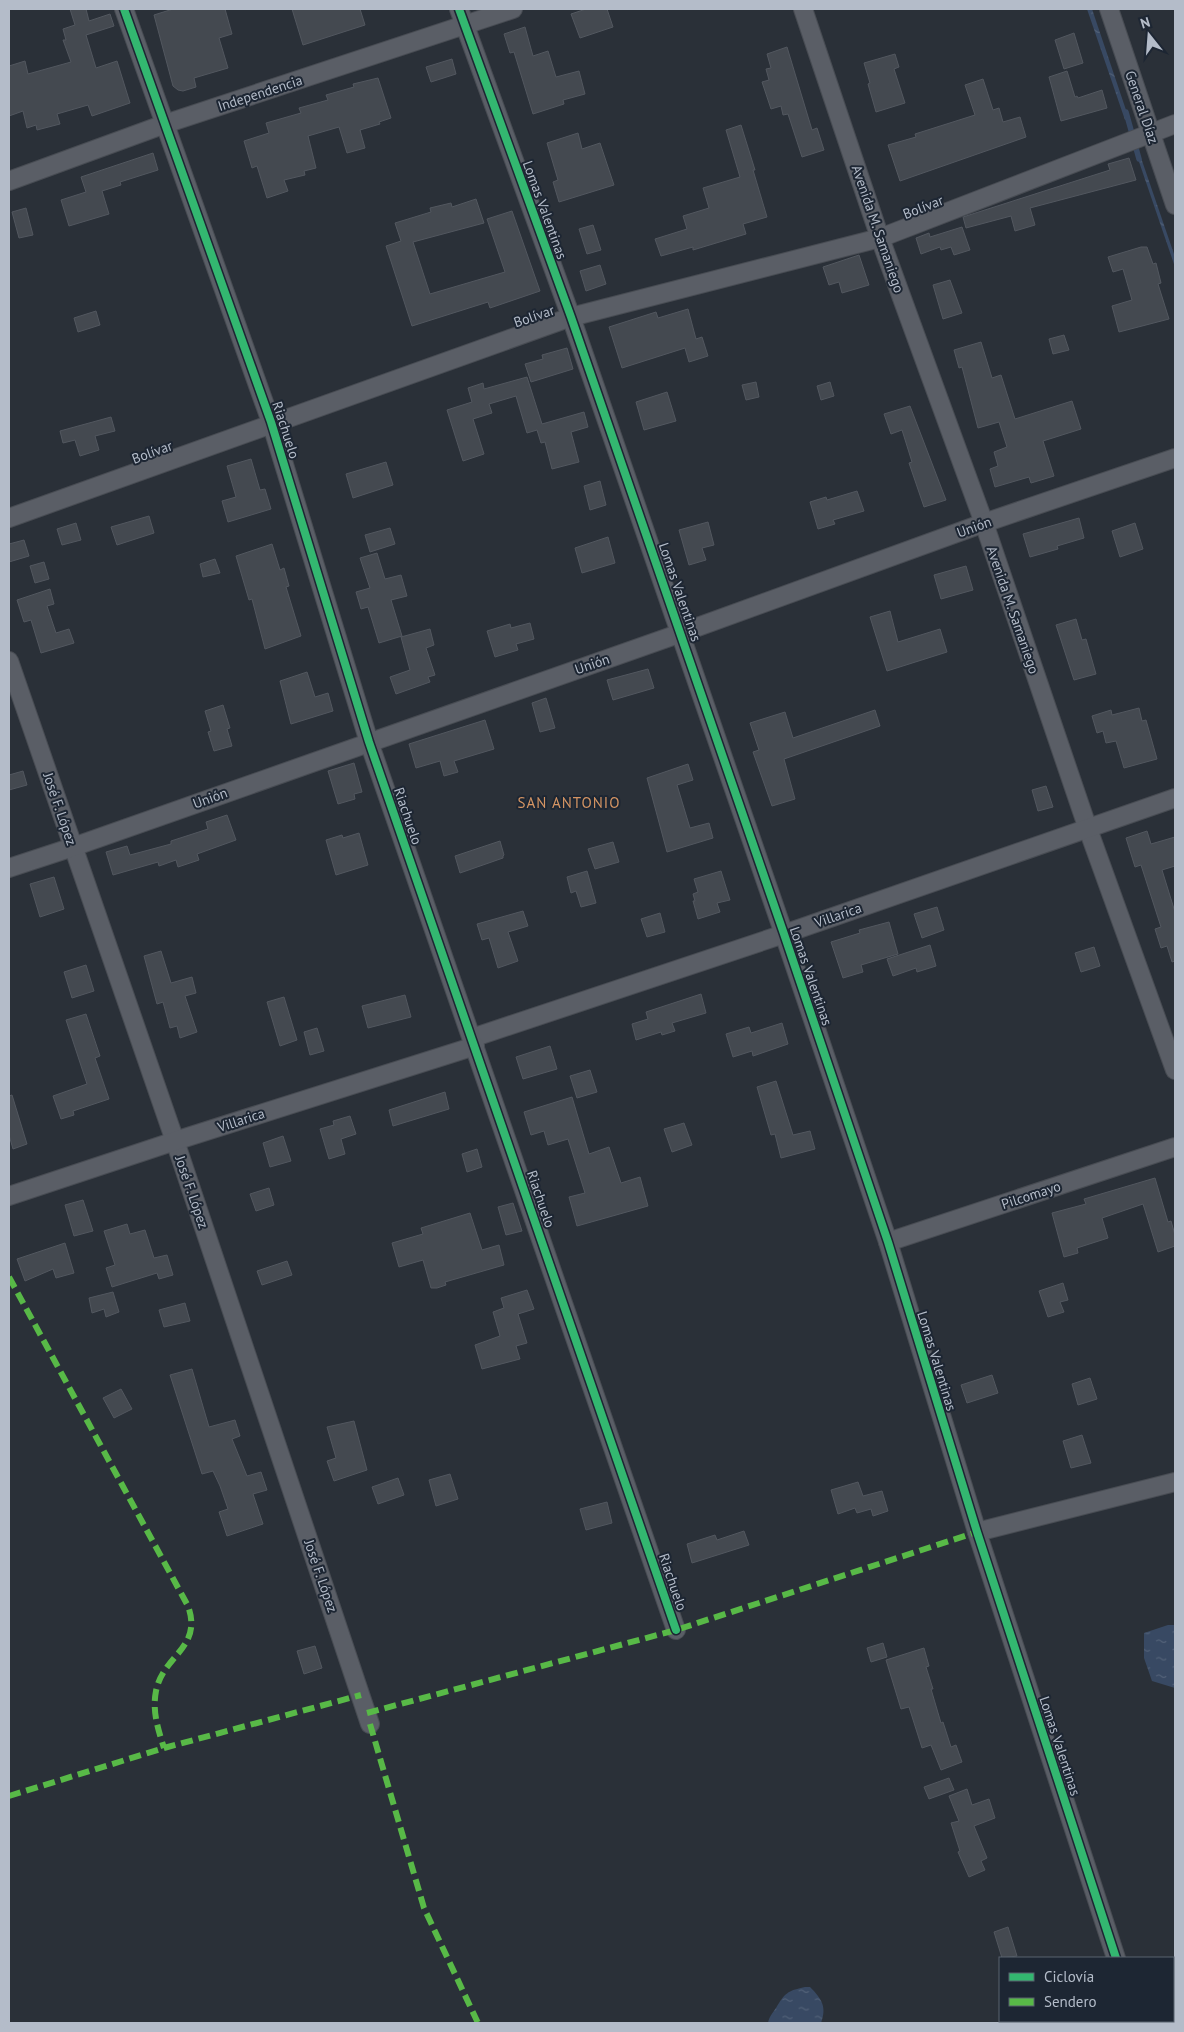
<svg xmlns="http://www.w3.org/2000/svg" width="1184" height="2032" font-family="'PT Sans',sans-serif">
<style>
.water{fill:url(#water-ripples)}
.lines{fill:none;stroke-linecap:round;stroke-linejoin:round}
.stream{stroke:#384963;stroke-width:5.5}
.building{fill:#444950;stroke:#52575f}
.minor-casing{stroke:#484c53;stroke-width:20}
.minor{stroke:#5a5e66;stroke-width:18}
.quiet{stroke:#58b947;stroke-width:6;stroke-dasharray:12 6;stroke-linecap:butt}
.cycleway-casing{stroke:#1d2633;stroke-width:11}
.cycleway{stroke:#33b770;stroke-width:8}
.labels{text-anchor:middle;stroke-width:4;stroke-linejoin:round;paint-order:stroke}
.street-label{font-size:14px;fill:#b4bcc9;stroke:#1d2633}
.neighbourhood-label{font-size:15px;letter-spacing:1px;fill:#d59563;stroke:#1d2633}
</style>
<defs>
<pattern id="water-ripples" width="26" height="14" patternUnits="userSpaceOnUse" patternTransform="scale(1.25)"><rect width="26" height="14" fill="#384963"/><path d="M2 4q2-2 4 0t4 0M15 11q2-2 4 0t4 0" fill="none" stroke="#526178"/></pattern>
</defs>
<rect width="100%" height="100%" fill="#2a3038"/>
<g class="water">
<path d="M 1087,9 L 1092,9 L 1129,119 L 1125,120 Z"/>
<path d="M 1139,152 L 1175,257 L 1175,267 L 1136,153 Z"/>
<path d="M 1168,1625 L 1175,1625 L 1175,1688 L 1152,1681 L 1144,1658 L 1144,1633 Z"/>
<path d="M 805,1987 L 810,1987 C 822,1999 827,2007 821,2023 L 768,2023 C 769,2017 772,2014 776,2008 C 785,1993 787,1991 805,1987 Z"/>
</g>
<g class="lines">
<path class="stream" d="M 1126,112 L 1139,159"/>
</g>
<g class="building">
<path d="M 70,9 L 86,9 L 89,21 L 110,14 L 114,26 L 86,35 L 96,68 L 117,61 L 130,103 L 92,116 L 88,105 L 57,114 L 60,124 L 37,130 L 36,125 L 27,128 L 23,111 L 9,116 L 9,66 L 25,61 L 28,74 L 71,62 L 63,40 L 66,40 L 63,29 L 75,25 Z"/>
<path d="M 173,9 L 225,9 L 232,34 L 219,38 L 228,68 L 194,78 L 196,87 L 183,91 L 178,90 L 173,86 L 154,15 Z"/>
<path d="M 292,9 L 360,9 L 365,25 L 303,45 Z"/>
<path d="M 586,9 L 607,9 L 613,27 L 580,38 L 571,14 Z"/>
<path d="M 525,27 L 533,56 L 548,51 L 556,77 L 579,71 L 585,94 L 563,100 L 564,104 L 533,114 L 514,52 L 510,53 L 504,34 Z"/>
<path d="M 1074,33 L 1083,63 L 1064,69 L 1055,40 Z"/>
<path d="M 787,47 L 812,130 L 817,128 L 824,150 L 802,157 L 788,114 L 783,115 L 781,106 L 771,109 L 762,82 L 769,80 L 766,69 L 771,68 L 767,54 Z"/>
<path d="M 895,54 L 899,67 L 894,69 L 905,103 L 876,112 L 868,84 L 870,83 L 864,63 Z"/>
<path d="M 452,59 L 456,74 L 431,82 L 426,67 Z"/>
<path d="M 1067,71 L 1075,97 L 1077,96 L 1078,98 L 1102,90 L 1107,108 L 1061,121 L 1049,77 Z"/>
<path d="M 378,78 L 391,118 L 379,122 L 380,124 L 360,130 L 365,148 L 347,153 L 339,127 L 308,136 L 316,168 L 304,171 L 305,175 L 284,180 L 288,191 L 267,198 L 257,166 L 252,168 L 244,141 L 269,133 L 266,123 L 301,113 L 299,108 L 328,100 L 326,95 L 354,87 L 353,84 Z"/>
<path d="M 983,79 L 993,110 L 999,108 L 1003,122 L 1020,117 L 1026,137 L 900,181 L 888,145 L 916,137 L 915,134 L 975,115 L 965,85 Z"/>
<path d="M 741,125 L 755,170 L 753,170 L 767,217 L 743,224 L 746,234 L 693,250 L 693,247 L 661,256 L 655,239 L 687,229 L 683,216 L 709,208 L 703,188 L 740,177 L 726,130 Z"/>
<path d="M 578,133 L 582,149 L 600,143 L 614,185 L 559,202 L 553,182 L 558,180 L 547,143 Z"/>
<path d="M 153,153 L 158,170 L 120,182 L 121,185 L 102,191 L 109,214 L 69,226 L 61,200 L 86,192 L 81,177 Z"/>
<path d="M 1129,158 L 1136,180 L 1030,208 L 1035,225 L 1015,231 L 1011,216 L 966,228 L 963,217 L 1110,170 L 1108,164 Z"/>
<path d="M 476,199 L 484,223 L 413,242 L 430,294 L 505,272 L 487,219 L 512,211 L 540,291 L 490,308 L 488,302 L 412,326 L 386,246 L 401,241 L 395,223 L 431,212 L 430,208 L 451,203 L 452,207 Z"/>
<path d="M 26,208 L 33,235 L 19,238 L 12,212 Z"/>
<path d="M 593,225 L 601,250 L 587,254 L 579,229 Z"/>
<path d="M 962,227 L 970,250 L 954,255 L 951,247 L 941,250 L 940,247 L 921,254 L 916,238 L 929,233 L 930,237 Z"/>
<path d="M 1141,247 L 1147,247 L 1153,264 L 1156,263 L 1161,283 L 1158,284 L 1169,319 L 1119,332 L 1112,306 L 1132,300 L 1123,269 L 1113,272 L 1108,257 Z"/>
<path d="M 859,255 L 869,285 L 842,293 L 839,282 L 829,285 L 823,267 Z"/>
<path d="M 600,265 L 606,284 L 586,291 L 580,271 Z"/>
<path d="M 950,280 L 962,313 L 943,319 L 933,285 Z"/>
<path d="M 688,309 L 696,339 L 702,337 L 708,356 L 689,362 L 685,348 L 622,368 L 609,327 L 656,312 L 658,318 Z"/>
<path d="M 96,311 L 100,325 L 78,332 L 74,318 Z"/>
<path d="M 1064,335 L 1069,350 L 1053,354 L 1049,339 Z"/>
<path d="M 981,342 L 992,378 L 1001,375 L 1015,419 L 1072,401 L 1081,429 L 1043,441 L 1054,476 L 1031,483 L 1029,477 L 995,487 L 990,469 L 998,466 L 994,452 L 1007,447 L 999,422 L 978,428 L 962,367 L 959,368 L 954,350 Z"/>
<path d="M 567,348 L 573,369 L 531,382 L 525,364 L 543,359 L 542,355 Z"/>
<path d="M 527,377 L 542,424 L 584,412 L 588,427 L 571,432 L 579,462 L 552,469 L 545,442 L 541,443 L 537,430 L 527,433 L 516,396 L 489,404 L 492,413 L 473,419 L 484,454 L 463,461 L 447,410 L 472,402 L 468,388 L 483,383 L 484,389 Z"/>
<path d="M 756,382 L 759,397 L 746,400 L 742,385 Z"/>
<path d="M 830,382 L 834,396 L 821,400 L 817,386 Z"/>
<path d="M 667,392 L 676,421 L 644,430 L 636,402 Z"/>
<path d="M 910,406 L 946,500 L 924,507 L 909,463 L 912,462 L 902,430 L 891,434 L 884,414 Z"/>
<path d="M 111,417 L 115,431 L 95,436 L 99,450 L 80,456 L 75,440 L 63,443 L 60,431 Z"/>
<path d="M 251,459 L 260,490 L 265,489 L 271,509 L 228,522 L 222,501 L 236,497 L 227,466 Z"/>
<path d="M 386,462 L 393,485 L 353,498 L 346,474 Z"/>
<path d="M 600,481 L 606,505 L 590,510 L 584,486 Z"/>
<path d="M 857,491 L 864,511 L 833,520 L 835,524 L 818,529 L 810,502 L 826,497 L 827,500 Z"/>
<path d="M 149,516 L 154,533 L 117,545 L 111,527 Z"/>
<path d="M 1079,518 L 1084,538 L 1057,546 L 1058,549 L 1030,557 L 1023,534 Z"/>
<path d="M 708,522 L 714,545 L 702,548 L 706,560 L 689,565 L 679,530 Z"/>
<path d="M 76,523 L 81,540 L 62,545 L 57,529 Z"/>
<path d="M 1135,523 L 1143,549 L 1120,557 L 1112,531 Z"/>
<path d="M 390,528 L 395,544 L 370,552 L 365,535 Z"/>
<path d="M 608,537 L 615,563 L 582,573 L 575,548 Z"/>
<path d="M 24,540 L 29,556 L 9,562 L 9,544 Z"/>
<path d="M 272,544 L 280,570 L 284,568 L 289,586 L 286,587 L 301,636 L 265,649 L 252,599 L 249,600 L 236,556 Z"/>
<path d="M 377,553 L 385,579 L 401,575 L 407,596 L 391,600 L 402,636 L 379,643 L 368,607 L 361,609 L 356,592 L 370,588 L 360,558 Z"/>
<path d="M 215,559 L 220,573 L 203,577 L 200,564 Z"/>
<path d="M 44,562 L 49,579 L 35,583 L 30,566 Z"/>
<path d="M 966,566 L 973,590 L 941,599 L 934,575 Z"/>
<path d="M 50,589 L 54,604 L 47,606 L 56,633 L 69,629 L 74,643 L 41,653 L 31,620 L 24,622 L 17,600 Z"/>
<path d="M 890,611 L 898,642 L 940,629 L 947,652 L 887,671 L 870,617 Z"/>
<path d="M 1076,619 L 1082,640 L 1086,639 L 1096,674 L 1074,680 L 1056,625 Z"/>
<path d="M 530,623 L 534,639 L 516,644 L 518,650 L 495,657 L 487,631 L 510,624 L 511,628 Z"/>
<path d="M 430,629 L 434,645 L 426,648 L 435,675 L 428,677 L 430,682 L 396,694 L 390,677 L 410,670 L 401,637 Z"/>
<path d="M 648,669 L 654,688 L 613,700 L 607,680 Z"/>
<path d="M 307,672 L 315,697 L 328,693 L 333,711 L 291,724 L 280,681 Z"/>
<path d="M 546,698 L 555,728 L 540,732 L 532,703 Z"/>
<path d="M 223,705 L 230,728 L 227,729 L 232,746 L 214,751 L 208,732 L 211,731 L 205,711 Z"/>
<path d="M 1139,708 L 1142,721 L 1146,720 L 1157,759 L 1124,768 L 1116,741 L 1106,743 L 1103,731 L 1097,733 L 1092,716 L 1111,710 L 1112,715 Z"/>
<path d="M 875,710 L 880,726 L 784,759 L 795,799 L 772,806 L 753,752 L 759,750 L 750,723 L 785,712 L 793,738 Z"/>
<path d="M 485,720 L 494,749 L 454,761 L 458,772 L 444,776 L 440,761 L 416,768 L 409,744 Z"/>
<path d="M 354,763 L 362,792 L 354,794 L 355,799 L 338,804 L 328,771 Z"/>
<path d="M 688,764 L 693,780 L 677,785 L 690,828 L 709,823 L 713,838 L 667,852 L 647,778 Z"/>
<path d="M 23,771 L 27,785 L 9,790 L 9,775 Z"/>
<path d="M 1046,786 L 1053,807 L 1038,811 L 1032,790 Z"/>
<path d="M 227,815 L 236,840 L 197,854 L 199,860 L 178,867 L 176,860 L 159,866 L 158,862 L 113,875 L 106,852 L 127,846 L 130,855 L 171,844 L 171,841 L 208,829 L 206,822 Z"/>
<path d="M 1147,831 L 1151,844 L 1175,837 L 1175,866 L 1162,870 L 1175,912 L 1175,961 L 1172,962 L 1167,946 L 1161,948 L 1155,929 L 1161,927 L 1141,865 L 1135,867 L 1126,838 Z"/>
<path d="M 359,833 L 368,865 L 336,875 L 326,840 L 342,835 L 343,838 Z"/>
<path d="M 500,841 L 504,855 L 503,856 L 503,858 L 460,873 L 455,856 Z"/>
<path d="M 613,842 L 619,862 L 595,869 L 588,849 Z"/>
<path d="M 587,871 L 596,903 L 581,907 L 576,891 L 571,893 L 567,877 Z"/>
<path d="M 721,871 L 730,900 L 717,903 L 720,912 L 698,919 L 693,901 L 695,901 L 693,894 L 698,892 L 694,879 Z"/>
<path d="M 54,877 L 64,909 L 40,917 L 30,884 Z"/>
<path d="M 937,907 L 944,930 L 922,938 L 914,914 Z"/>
<path d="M 523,911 L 528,926 L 508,932 L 518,961 L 498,968 L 489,938 L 482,940 L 477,924 Z"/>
<path d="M 660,913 L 665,932 L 647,937 L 641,919 Z"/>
<path d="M 889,922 L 898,954 L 861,965 L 863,972 L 843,978 L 831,942 L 860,933 L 859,930 Z"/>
<path d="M 930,945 L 936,966 L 917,972 L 916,968 L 893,976 L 887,959 Z"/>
<path d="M 1094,947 L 1100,966 L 1081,972 L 1075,953 Z"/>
<path d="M 161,951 L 171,983 L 192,977 L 196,993 L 185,996 L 197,1032 L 180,1038 L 177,1026 L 170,1028 L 163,1002 L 157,1004 L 144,956 Z"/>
<path d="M 86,965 L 94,991 L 72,998 L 64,972 Z"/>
<path d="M 701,994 L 706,1013 L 672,1023 L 675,1031 L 662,1035 L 661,1032 L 636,1040 L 632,1024 L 648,1019 L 646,1012 Z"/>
<path d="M 405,995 L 411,1017 L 368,1028 L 362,1006 Z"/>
<path d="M 284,997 L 297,1040 L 280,1046 L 267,1002 Z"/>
<path d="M 86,1014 L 100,1056 L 95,1058 L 109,1099 L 73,1111 L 74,1115 L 61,1119 L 53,1096 L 87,1084 L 66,1020 Z"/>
<path d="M 782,1023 L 788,1044 L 753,1056 L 752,1051 L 733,1057 L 726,1034 L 749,1027 L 751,1033 Z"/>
<path d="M 317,1028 L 324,1051 L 310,1055 L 304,1032 Z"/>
<path d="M 550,1046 L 557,1069 L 523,1079 L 516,1057 Z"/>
<path d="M 590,1070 L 597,1092 L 577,1098 L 570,1076 Z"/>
<path d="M 776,1081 L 793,1135 L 810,1131 L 815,1149 L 781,1158 L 775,1134 L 771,1135 L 757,1087 Z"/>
<path d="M 445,1092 L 449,1109 L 393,1126 L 389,1110 Z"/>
<path d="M 12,1095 L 27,1144 L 13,1149 L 9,1135 L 9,1096 Z"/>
<path d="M 572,1097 L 589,1154 L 609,1147 L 621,1183 L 640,1177 L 648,1206 L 577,1226 L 569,1197 L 585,1193 L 568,1139 L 548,1145 L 544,1131 L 531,1135 L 524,1112 Z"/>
<path d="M 350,1116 L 356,1134 L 341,1139 L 345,1154 L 329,1159 L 320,1129 L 334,1125 L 333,1121 Z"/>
<path d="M 684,1123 L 692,1145 L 672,1152 L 664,1129 Z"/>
<path d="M 283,1136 L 291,1161 L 270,1167 L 263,1143 Z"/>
<path d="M 477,1149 L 482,1167 L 467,1172 L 462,1154 Z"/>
<path d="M 1155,1178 L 1168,1222 L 1171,1221 L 1175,1235 L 1175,1246 L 1158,1252 L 1143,1204 L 1102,1218 L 1108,1238 L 1077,1248 L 1078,1253 L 1064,1257 L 1052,1213 L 1086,1204 L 1084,1199 Z"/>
<path d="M 269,1188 L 274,1205 L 256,1211 L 250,1194 Z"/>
<path d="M 83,1200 L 93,1231 L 74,1236 L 65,1205 Z"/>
<path d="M 513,1203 L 522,1231 L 506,1235 L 498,1207 Z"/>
<path d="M 470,1213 L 482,1250 L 499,1245 L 504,1265 L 445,1282 L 446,1285 L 437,1288 L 431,1288 L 423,1260 L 399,1267 L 392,1243 L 423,1234 L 421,1228 Z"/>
<path d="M 127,1224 L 130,1234 L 145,1230 L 154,1258 L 167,1255 L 173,1275 L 159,1279 L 157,1273 L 112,1287 L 106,1268 L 115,1265 L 104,1231 Z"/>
<path d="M 65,1243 L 74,1273 L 56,1278 L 53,1269 L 25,1281 L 17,1259 Z"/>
<path d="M 287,1261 L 292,1275 L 262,1285 L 257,1271 Z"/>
<path d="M 1063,1283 L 1068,1300 L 1060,1302 L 1064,1312 L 1048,1317 L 1039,1291 Z"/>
<path d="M 527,1290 L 534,1309 L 518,1314 L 527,1343 L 516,1346 L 520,1359 L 482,1369 L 475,1345 L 500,1336 L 493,1312 L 504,1308 L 501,1298 Z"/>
<path d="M 113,1292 L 119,1312 L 106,1317 L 104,1309 L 92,1313 L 89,1298 Z"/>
<path d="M 185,1303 L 190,1321 L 164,1327 L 159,1310 Z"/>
<path d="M 192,1369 L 209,1427 L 235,1420 L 240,1436 L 232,1439 L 247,1476 L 261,1472 L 267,1490 L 253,1494 L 263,1524 L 227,1536 L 219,1512 L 228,1509 L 220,1486 L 213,1471 L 202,1474 L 170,1375 Z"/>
<path d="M 992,1375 L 998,1393 L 967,1403 L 961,1385 Z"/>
<path d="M 1090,1378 L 1097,1399 L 1078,1405 L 1072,1384 Z"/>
<path d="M 121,1389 L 132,1409 L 114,1418 L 103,1398 Z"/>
<path d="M 354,1421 L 367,1470 L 334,1481 L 327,1461 L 336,1458 L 327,1427 Z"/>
<path d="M 1082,1435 L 1091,1463 L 1071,1468 L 1063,1441 Z"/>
<path d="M 450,1474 L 458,1499 L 436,1506 L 429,1480 Z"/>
<path d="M 398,1478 L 404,1495 L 378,1504 L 372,1487 Z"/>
<path d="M 858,1482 L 863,1496 L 882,1491 L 888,1511 L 873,1516 L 871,1509 L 857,1513 L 855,1508 L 838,1514 L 831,1490 Z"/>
<path d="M 607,1502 L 612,1523 L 586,1530 L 580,1509 Z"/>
<path d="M 744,1531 L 749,1545 L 692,1563 L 687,1544 L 715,1535 L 717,1540 Z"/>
<path d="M 883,1643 L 887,1657 L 871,1662 L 867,1648 Z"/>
<path d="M 315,1646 L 322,1668 L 304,1674 L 297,1651 Z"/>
<path d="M 924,1648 L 929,1666 L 926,1667 L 933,1689 L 931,1689 L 941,1723 L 943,1722 L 951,1747 L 956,1745 L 962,1762 L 941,1770 L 931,1745 L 922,1748 L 909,1707 L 901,1709 L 886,1660 Z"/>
<path d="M 949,1778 L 954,1790 L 929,1799 L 924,1787 Z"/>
<path d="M 967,1789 L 972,1805 L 989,1799 L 995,1818 L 974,1826 L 987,1858 L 981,1861 L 985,1870 L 969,1877 L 958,1852 L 960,1851 L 951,1823 L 959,1821 L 949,1796 Z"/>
<path d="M 1008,1927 L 1017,1956 L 1002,1958 L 994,1932 Z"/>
</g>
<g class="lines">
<defs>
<g id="minor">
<path d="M 124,9 L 271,422 L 369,742 L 676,1630"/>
<path d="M 459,9 L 571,317 L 784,934 L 888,1242 L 977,1532 L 1116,1958"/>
<path d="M 803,9 L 880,238 L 984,523 L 1088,829 L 1175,1070"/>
<path d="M 1109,9 L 1175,205"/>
<path d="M 9,181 L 165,124 L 513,9"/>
<path d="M 9,518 L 571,317 L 880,238 L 1175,124"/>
<path d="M 9,661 L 175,1141 L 370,1724"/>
<path d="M 9,868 L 73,847 L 681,633 L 984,523 L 1175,458"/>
<path d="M 472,1038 L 784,934 L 1175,798"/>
<path d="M 9,1196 L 175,1141 L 475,1046"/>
<path d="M 888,1242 L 1175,1147"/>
<path d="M 977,1532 L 1175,1482"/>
<path d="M 1137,2021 L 1138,2023"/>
</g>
</defs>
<use href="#minor" class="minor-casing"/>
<use href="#minor" class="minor"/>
<g class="quiet">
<path d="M 9,1277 L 188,1606 C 203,1648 163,1655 156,1691 C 152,1711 158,1729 164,1748"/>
<path d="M 367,1713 L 676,1630 L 977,1532"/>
<path d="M 370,1724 L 424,1908 L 478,2023"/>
<path d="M 9,1796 L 164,1748 L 361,1695"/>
</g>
<defs>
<g id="cycleway">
<path d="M 124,9 L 271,422 L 369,742 L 676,1630"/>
<path d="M 459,9 L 571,317 L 784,934 L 888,1242 L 977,1532 L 1116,1958"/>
</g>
</defs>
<use href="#cycleway" class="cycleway-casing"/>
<use href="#cycleway" class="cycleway"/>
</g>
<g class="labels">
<g class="street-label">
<text transform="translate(260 93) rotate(-18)" y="5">Independencia</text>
<text transform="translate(1142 107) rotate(71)" y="5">General Díaz</text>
<text transform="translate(923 207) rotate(-21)" y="5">Bolívar</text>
<text transform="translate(545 210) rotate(70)" y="5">Lomas Valentinas</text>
<text transform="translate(878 229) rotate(71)" y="5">Avenida M. Samaniego</text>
<text transform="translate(534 316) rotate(-19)" y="5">Bolívar</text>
<text transform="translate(286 430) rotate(72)" y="5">Riachuelo</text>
<text transform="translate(152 452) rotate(-20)" y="5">Bolívar</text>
<text transform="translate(974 527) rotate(-20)" y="5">Unión</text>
<text transform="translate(680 592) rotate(71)" y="5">Lomas Valentinas</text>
<text transform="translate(1013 610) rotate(71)" y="5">Avenida M. Samaniego</text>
<text transform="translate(592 664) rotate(-19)" y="5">Unión</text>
<text transform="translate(210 798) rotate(-20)" y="5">Unión</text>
<text transform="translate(60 809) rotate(71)" y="5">José F. López</text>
<text transform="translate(408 816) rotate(71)" y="5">Riachuelo</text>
<text transform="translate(838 915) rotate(-19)" y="5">Villarica</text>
<text transform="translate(811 976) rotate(71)" y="5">Lomas Valentinas</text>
<text transform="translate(241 1120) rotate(-18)" y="5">Villarica</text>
<text transform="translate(192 1192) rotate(71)" y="5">José F. López</text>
<text transform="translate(1031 1195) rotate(-18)" y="5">Pilcomayo</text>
<text transform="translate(541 1199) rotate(71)" y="5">Riachuelo</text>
<text transform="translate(937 1361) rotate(73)" y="5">Lomas Valentinas</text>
<text transform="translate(321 1576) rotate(71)" y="5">José F. López</text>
<text transform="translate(673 1582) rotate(71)" y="5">Riachuelo</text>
<text transform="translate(1060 1746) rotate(72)" y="5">Lomas Valentinas</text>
</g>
<g class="neighbourhood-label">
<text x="569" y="808">SAN ANTONIO</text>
</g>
</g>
<rect width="1184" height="2032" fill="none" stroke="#b4bcc9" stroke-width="20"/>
<rect x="999" y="1957" width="175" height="65" fill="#1d2633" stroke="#59626f"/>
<rect x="1009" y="1973" width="25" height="8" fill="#33b770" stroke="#59626f"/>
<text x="1044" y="1982" font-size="15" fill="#b4bcc9">Ciclovía</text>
<rect x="1009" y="1998" width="25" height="8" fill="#58b947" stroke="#59626f"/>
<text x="1044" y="2007" font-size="15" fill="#b4bcc9">Sendero</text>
<g transform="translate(1149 35) rotate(343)" stroke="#1d2633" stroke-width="4" paint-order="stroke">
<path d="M0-4L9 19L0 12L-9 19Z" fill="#b4bcc9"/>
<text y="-8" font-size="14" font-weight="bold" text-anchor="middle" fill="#b4bcc9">N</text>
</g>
</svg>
